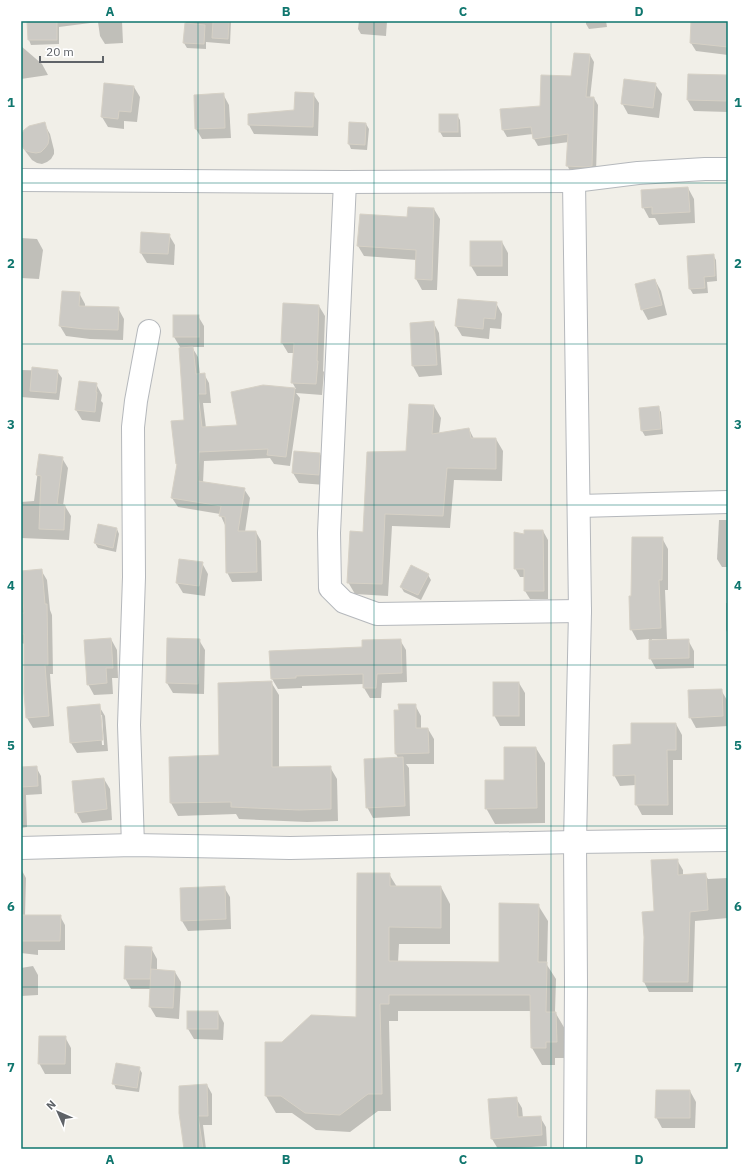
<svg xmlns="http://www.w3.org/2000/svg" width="749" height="1170" font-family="'IBM Plex Sans',sans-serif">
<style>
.shadow{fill:#0003;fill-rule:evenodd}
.building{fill:#cccac5;stroke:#d6d1c6}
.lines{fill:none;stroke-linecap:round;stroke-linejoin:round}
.minor-casing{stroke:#b5b8bc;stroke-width:24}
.minor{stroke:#fff;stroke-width:22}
.grid{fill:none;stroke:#0f766e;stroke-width:1;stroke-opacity:0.55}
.neatline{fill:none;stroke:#0f766e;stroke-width:1.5}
.grid-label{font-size:13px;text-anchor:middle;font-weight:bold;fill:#0f766e}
</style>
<rect width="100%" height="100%" fill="#f1efe8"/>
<g class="shadow">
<path d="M 28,21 L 122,21 L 123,43 L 105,44 L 100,36 L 98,22 L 59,27 L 59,44 L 31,45 L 29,40 Z"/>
<path d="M 186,21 L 231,21 L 230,44 L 206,42 L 206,49 L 187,48 L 184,43 Z"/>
<path d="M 359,21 L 387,21 L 386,36 L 361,34 L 358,29 Z"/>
<path d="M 586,21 L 606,21 L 607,27 L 589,29 L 586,24 Z"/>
<path d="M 692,21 L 728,21 L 728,55 L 696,51 L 691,43 Z"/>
<path d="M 21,46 L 42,64 L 48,75 L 21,79 Z"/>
<path d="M 590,55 L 594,62 L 590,98 L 594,98 L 598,105 L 596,173 L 571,173 L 567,165 L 569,142 L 538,146 L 534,139 L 533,134 L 507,137 L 503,130 L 541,107 L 572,77 Z"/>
<path d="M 689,75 L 728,77 L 728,112 L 694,111 L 688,101 Z"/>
<path d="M 655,84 L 662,94 L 659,118 L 628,114 L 622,103 Z"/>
<path d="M 134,87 L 140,97 L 137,122 L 124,121 L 124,129 L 108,127 L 102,117 Z"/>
<path d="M 223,94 L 229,105 L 231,138 L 202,139 L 196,129 Z"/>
<path d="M 313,94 L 319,103 L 318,136 L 254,134 L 249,125 L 295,111 Z"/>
<path d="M 440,115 L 457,115 L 460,120 L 461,137 L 443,137 L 440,132 Z"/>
<path d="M 44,124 L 50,134 L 54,150 L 54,154 L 51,159 L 47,162 L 42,164 L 37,163 L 32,160 L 23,148 L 21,145 L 21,134 L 29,127 Z"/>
<path d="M 366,124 L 369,129 L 367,150 L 351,149 L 349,144 Z"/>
<path d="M 688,188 L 694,199 L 695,223 L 659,225 L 655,218 L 649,218 L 643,207 Z"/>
<path d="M 434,209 L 440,219 L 437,290 L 422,290 L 416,279 L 417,260 L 364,256 L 358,246 L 408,218 Z"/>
<path d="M 169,235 L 175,245 L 174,265 L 147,263 L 141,253 Z"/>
<path d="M 21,238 L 37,239 L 43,250 L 39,279 L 21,278 Z"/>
<path d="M 502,242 L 508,253 L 508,276 L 477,276 L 471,266 Z"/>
<path d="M 713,255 L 716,260 L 717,281 L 707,282 L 708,293 L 693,294 L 690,289 L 688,257 Z"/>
<path d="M 655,280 L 661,291 L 667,315 L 648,320 L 642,309 Z"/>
<path d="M 79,293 L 85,304 L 85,308 L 118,308 L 124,319 L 123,340 L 90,339 L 66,336 L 60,326 Z"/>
<path d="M 496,303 L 502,314 L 501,329 L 490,328 L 489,339 L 462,336 L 456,326 Z"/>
<path d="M 319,306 L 325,316 L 323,371 L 324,372 L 322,395 L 296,393 L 300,398 L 290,466 L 274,464 L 270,458 L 204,461 L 203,483 L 244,489 L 250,498 L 245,532 L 256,532 L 261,541 L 262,581 L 232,582 L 227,572 L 225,525 L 220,514 L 178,507 L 172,498 L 178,465 L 172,422 L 185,421 L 180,347 L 174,337 L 198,316 L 204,326 L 204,347 L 192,347 L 198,357 L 200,375 L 204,374 L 209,383 L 211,403 L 203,403 L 206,428 L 238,426 L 263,386 L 296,389 L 292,382 L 294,353 L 288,353 L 282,343 Z"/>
<path d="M 433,322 L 439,333 L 442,375 L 419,377 L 413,366 L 411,324 Z"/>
<path d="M 21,370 L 57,371 L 62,378 L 59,400 L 21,397 Z"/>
<path d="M 96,384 L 102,395 L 101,401 L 103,403 L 100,422 L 82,420 L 76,410 Z"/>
<path d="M 434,406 L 441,418 L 439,434 L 469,429 L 474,439 L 496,439 L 503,451 L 502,481 L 454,480 L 450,528 L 392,526 L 388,596 L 355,594 L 348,582 L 364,533 L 407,452 Z"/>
<path d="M 658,407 L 661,412 L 663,434 L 645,436 L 642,431 Z"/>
<path d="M 320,454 L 326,465 L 325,485 L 299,483 L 293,473 Z"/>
<path d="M 40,455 L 62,458 L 68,468 L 63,506 L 65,506 L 71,516 L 69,540 L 21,538 L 21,502 L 34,501 Z"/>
<path d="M 719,520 L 728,520 L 728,567 L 722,567 L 717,559 Z"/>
<path d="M 117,529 L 119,534 L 116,552 L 98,548 L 95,543 Z"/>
<path d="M 543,531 L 548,540 L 548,599 L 530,599 L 525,591 L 525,577 L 520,577 L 515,568 L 525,535 Z"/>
<path d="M 662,538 L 668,549 L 668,590 L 665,590 L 667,639 L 652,639 L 652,641 L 688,640 L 694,651 L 694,668 L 656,669 L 650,658 L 649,639 L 637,640 L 631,629 L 632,597 Z"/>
<path d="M 202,563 L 208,574 L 205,596 L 183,593 L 177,583 Z"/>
<path d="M 41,570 L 47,580 L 50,610 L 52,615 L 53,674 L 50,674 L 54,726 L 33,728 L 27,718 L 25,644 L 21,643 L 21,572 Z"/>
<path d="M 428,575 L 431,580 L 421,600 L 404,592 L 401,587 Z"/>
<path d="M 726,603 L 728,603 L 728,634 L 726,630 Z"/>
<path d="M 111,639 L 117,650 L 118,678 L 112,678 L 113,694 L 94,695 L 88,684 Z"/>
<path d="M 199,640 L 205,650 L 204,694 L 173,693 L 167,683 Z"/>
<path d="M 400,640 L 406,650 L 407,682 L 382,683 L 381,698 L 370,698 L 364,688 L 364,684 L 302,686 L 302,688 L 278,689 L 272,679 L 270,651 L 363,648 Z"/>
<path d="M 271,682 L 279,695 L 279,767 L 330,767 L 337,779 L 338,821 L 307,822 L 239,819 L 236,814 L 178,816 L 171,803 L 220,756 Z"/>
<path d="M 519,683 L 525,693 L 525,726 L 500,726 L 494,715 Z"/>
<path d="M 721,690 L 727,700 L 728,726 L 696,728 L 690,717 Z"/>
<path d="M 415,705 L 421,716 L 421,729 L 428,729 L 434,739 L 434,764 L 406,764 L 409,768 L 410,816 L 373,818 L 367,807 L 398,758 L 396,754 Z"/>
<path d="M 99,706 L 105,716 L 108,751 L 77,753 L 71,743 ZM 100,715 L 102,715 L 104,745 L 102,745 Z"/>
<path d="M 676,724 L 682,735 L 682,760 L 673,760 L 673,815 L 642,815 L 636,804 L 636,785 L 620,786 L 614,775 L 632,745 Z"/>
<path d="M 536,748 L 545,763 L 545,823 L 495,824 L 486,808 L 505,781 Z"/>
<path d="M 36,767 L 41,776 L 42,794 L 26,795 L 27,827 L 21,828 L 21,768 Z"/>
<path d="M 104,779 L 110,789 L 112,820 L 82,823 L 76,812 Z"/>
<path d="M 677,860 L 683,870 L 683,876 L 705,874 L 708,879 L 728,878 L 728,918 L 695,921 L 693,992 L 649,992 L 644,982 L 655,912 Z"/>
<path d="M 21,869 L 26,878 L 25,916 L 60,916 L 65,925 L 65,950 L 38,950 L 38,955 L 21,953 Z"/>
<path d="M 389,874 L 397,887 L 441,887 L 450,904 L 450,944 L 399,944 L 398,962 L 500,962 L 538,905 L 548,921 L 547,965 L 556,979 L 555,1012 L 565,1029 L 566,1058 L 555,1058 L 555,1065 L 542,1065 L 532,1048 L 531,1011 L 398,1011 L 398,1021 L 389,1021 L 391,1111 L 378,1111 L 350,1132 L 316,1130 L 292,1113 L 276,1113 L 266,1096 L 266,1043 L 282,1043 L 357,1018 Z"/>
<path d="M 224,887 L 230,897 L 231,929 L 188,931 L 182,921 Z"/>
<path d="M 151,948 L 157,959 L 157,971 L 175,972 L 181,982 L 179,1019 L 156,1017 L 150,1007 L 151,989 L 131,989 L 125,978 Z"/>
<path d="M 33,966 L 38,975 L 38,995 L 21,996 L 21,968 Z"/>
<path d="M 218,1012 L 224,1023 L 223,1040 L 194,1039 L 188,1029 Z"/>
<path d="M 65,1037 L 71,1048 L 71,1074 L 45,1074 L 39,1063 Z"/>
<path d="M 139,1068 L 142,1073 L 139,1092 L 116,1089 L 114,1084 Z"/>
<path d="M 207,1085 L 212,1094 L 212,1125 L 203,1125 L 206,1149 L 185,1149 Z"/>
<path d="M 690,1091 L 696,1102 L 695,1128 L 662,1128 L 656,1117 Z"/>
<path d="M 516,1098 L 522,1108 L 523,1118 L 540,1117 L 546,1127 L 547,1146 L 498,1149 L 492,1139 L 489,1100 Z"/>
</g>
<g class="building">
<path d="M 27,21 L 57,21 L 57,40 L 28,40 Z"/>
<path d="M 213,21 L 229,21 L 228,39 L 212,38 Z"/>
<path d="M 691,21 L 728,21 L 728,47 L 690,43 Z"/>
<path d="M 185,23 L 205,25 L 204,44 L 183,43 Z"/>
<path d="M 574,53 L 590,54 L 586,97 L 594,97 L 592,166 L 586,167 L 566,166 L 568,134 L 533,139 L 531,127 L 502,130 L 500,109 L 540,106 L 541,75 L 571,76 Z"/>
<path d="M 688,74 L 727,75 L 726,101 L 687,100 Z"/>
<path d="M 624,79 L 656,83 L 653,108 L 621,104 Z"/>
<path d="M 104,83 L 134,86 L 131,112 L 119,111 L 118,119 L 101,117 Z"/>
<path d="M 295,92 L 314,93 L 313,127 L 248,125 L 248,114 L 294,110 Z"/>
<path d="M 224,93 L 225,128 L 195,129 L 194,95 Z"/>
<rect x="439" y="114" width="19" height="18"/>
<path d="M 45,122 L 49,138 L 48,144 L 45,148 L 41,152 L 36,153 L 30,152 L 25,150 L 22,146 L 21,141 L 21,135 L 24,130 L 29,126 Z"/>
<path d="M 349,122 L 366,123 L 365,145 L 348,144 Z"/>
<path d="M 688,187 L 690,212 L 652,214 L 652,207 L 642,208 L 641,190 Z"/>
<path d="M 408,207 L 434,208 L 432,280 L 415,279 L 416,250 L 357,246 L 360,214 L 407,217 Z"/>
<path d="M 141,232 L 170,234 L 168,254 L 140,253 Z"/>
<rect x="470" y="241" width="32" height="25"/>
<path d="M 714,254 L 715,276 L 704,277 L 705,288 L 689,289 L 687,256 Z"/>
<path d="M 655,279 L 662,305 L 641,310 L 635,284 Z"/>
<path d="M 62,291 L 80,292 L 79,306 L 119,307 L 118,330 L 84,329 L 59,326 Z"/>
<path d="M 458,299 L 497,302 L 495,319 L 484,318 L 483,329 L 455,326 Z"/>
<path d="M 283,303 L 319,305 L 317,361 L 318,361 L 316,384 L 291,383 L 294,343 L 281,343 Z"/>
<rect x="173" y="315" width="26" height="22"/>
<path d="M 434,321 L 437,365 L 412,366 L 410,323 Z"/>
<path d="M 193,347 L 196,374 L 205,373 L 206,394 L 198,394 L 202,427 L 237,425 L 231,392 L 263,385 L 295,388 L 286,457 L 267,455 L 268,449 L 199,452 L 198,481 L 245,488 L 238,531 L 256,531 L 257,572 L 226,573 L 225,517 L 219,516 L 221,506 L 171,498 L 177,464 L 176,464 L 171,421 L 184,420 L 179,348 Z"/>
<path d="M 32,367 L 58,370 L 56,393 L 30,391 Z"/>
<path d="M 79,381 L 97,383 L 96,392 L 97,392 L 95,412 L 75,410 Z"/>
<path d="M 409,404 L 434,405 L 432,434 L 469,428 L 471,438 L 496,438 L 496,469 L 447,468 L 443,516 L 385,514 L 382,584 L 347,583 L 350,531 L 363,532 L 367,452 L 406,451 Z"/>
<path d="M 659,406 L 661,429 L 641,431 L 639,408 Z"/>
<path d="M 294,451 L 320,453 L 319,475 L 292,473 Z"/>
<path d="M 39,454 L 63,457 L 57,504 L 65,505 L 64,530 L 39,529 L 41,476 L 36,475 Z"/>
<path d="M 98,524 L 117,528 L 113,548 L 94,543 Z"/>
<path d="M 524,530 L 543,530 L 544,591 L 524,591 L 524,569 L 514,569 L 514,532 L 524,534 Z"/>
<path d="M 632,537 L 663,537 L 662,580 L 659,580 L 661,628 L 630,630 L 629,596 L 631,596 Z"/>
<path d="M 179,559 L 203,562 L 199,586 L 176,583 Z"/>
<path d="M 411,565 L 429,574 L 418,595 L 400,587 Z"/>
<path d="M 42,569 L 45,604 L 47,604 L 48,665 L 45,665 L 49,716 L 26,718 L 24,693 L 24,634 L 21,634 L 21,613 L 24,613 L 21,571 Z"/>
<path d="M 111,638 L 113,668 L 106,668 L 107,683 L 87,685 L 84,640 Z"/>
<path d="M 167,638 L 200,639 L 198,684 L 166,683 Z"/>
<path d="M 401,639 L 402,673 L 377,674 L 376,688 L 363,688 L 363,674 L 296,676 L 296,678 L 271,679 L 269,651 L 362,647 L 362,640 Z"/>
<path d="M 689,639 L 689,658 L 649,659 L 649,640 Z"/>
<path d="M 272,681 L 272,767 L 331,766 L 331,809 L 299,810 L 231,807 L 231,802 L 170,803 L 169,757 L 219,755 L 218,683 Z"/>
<rect x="493" y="682" width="26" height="34"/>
<path d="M 722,689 L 723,716 L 689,718 L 688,690 Z"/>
<path d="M 100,704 L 103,740 L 70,743 L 67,707 Z"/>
<path d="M 398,704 L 416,704 L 416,728 L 428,728 L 429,753 L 395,754 L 394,710 L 399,710 Z"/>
<path d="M 631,723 L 676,723 L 676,750 L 667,750 L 668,805 L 635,805 L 635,775 L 613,776 L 613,745 L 631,744 Z"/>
<path d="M 504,747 L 536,747 L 537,808 L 485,809 L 485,780 L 504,780 Z"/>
<path d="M 403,757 L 405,806 L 366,808 L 364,759 Z"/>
<path d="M 37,766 L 38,786 L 21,787 L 21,767 Z"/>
<path d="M 104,778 L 107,809 L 75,813 L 72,781 Z"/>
<path d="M 678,859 L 678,875 L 706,873 L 708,910 L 690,912 L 688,982 L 643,982 L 644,937 L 642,912 L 654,911 L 651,860 Z"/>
<path d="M 357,873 L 390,873 L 390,886 L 441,886 L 441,928 L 389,927 L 389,961 L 499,962 L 499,903 L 539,904 L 538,962 L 547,962 L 546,1012 L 556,1012 L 557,1042 L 546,1042 L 546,1048 L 531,1048 L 530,995 L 389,995 L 389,1004 L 380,1004 L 382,1094 L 368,1094 L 340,1115 L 305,1113 L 281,1096 L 265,1096 L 265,1042 L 282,1042 L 311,1015 L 356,1017 Z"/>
<path d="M 225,886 L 226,919 L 181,921 L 180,888 Z"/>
<path d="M 21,915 L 61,915 L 60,941 L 21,941 Z"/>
<path d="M 125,946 L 152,947 L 150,979 L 124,979 Z"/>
<path d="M 151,969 L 175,971 L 173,1008 L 149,1007 Z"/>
<rect x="187" y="1011" width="31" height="18"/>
<path d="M 39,1036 L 66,1036 L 65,1064 L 38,1064 Z"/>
<path d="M 116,1063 L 140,1067 L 137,1088 L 112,1084 Z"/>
<path d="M 207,1084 L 208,1116 L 198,1116 L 203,1149 L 184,1149 L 179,1113 L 179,1086 Z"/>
<path d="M 656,1090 L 690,1090 L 690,1118 L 655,1118 Z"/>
<path d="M 517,1097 L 518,1117 L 541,1116 L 542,1135 L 491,1139 L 488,1099 Z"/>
</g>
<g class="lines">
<defs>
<g id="minor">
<path d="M 21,180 L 345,182 L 574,181 L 638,173 L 705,169 L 728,169"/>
<path d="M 574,181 L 580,611 L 575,842 L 576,983 L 575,1149"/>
<path d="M 345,182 L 329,533 L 330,588 L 344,602 L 377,614 L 580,611"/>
<path d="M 579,506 L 728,502"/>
<path d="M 133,845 L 129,725 L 134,577 L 133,427 L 136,401 L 149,331"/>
<path d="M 21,848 L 133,845 L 290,848 L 575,842 L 728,840"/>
</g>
</defs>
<use href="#minor" class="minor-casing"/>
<use href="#minor" class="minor"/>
</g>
<path class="grid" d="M 198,21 L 198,1149M 374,21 L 374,1149M 551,21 L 551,1149M 21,183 L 728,183M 21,344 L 728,344M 21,505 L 728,505M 21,665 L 728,665M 21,826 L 728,826M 21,987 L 728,987"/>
<rect width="749" height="1170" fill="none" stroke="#ffffff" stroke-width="44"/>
<g transform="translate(58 1112) rotate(315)" stroke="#ffffff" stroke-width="3" paint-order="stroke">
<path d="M0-3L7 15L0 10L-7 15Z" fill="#5f6368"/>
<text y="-6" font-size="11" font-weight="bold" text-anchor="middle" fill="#5f6368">N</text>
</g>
<path d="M40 56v6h63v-6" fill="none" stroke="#5f6368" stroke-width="2"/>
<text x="46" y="56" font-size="12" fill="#5f6368" stroke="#ffffff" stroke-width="3" paint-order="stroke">20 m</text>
<rect x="22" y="22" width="705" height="1126" class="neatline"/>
<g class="grid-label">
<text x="110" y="16">A</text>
<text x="286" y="16">B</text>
<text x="463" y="16">C</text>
<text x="639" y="16">D</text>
<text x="11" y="107">1</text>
<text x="738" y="107">1</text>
<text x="11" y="268">2</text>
<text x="738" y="268">2</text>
<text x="11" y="429">3</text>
<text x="738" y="429">3</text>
<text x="11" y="590">4</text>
<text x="738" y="590">4</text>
<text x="11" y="750">5</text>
<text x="738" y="750">5</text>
<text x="11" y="911">6</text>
<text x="738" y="911">6</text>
<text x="11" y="1072">7</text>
<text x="738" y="1072">7</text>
<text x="110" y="1164">A</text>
<text x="286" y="1164">B</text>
<text x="463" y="1164">C</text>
<text x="639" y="1164">D</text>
</g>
</svg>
